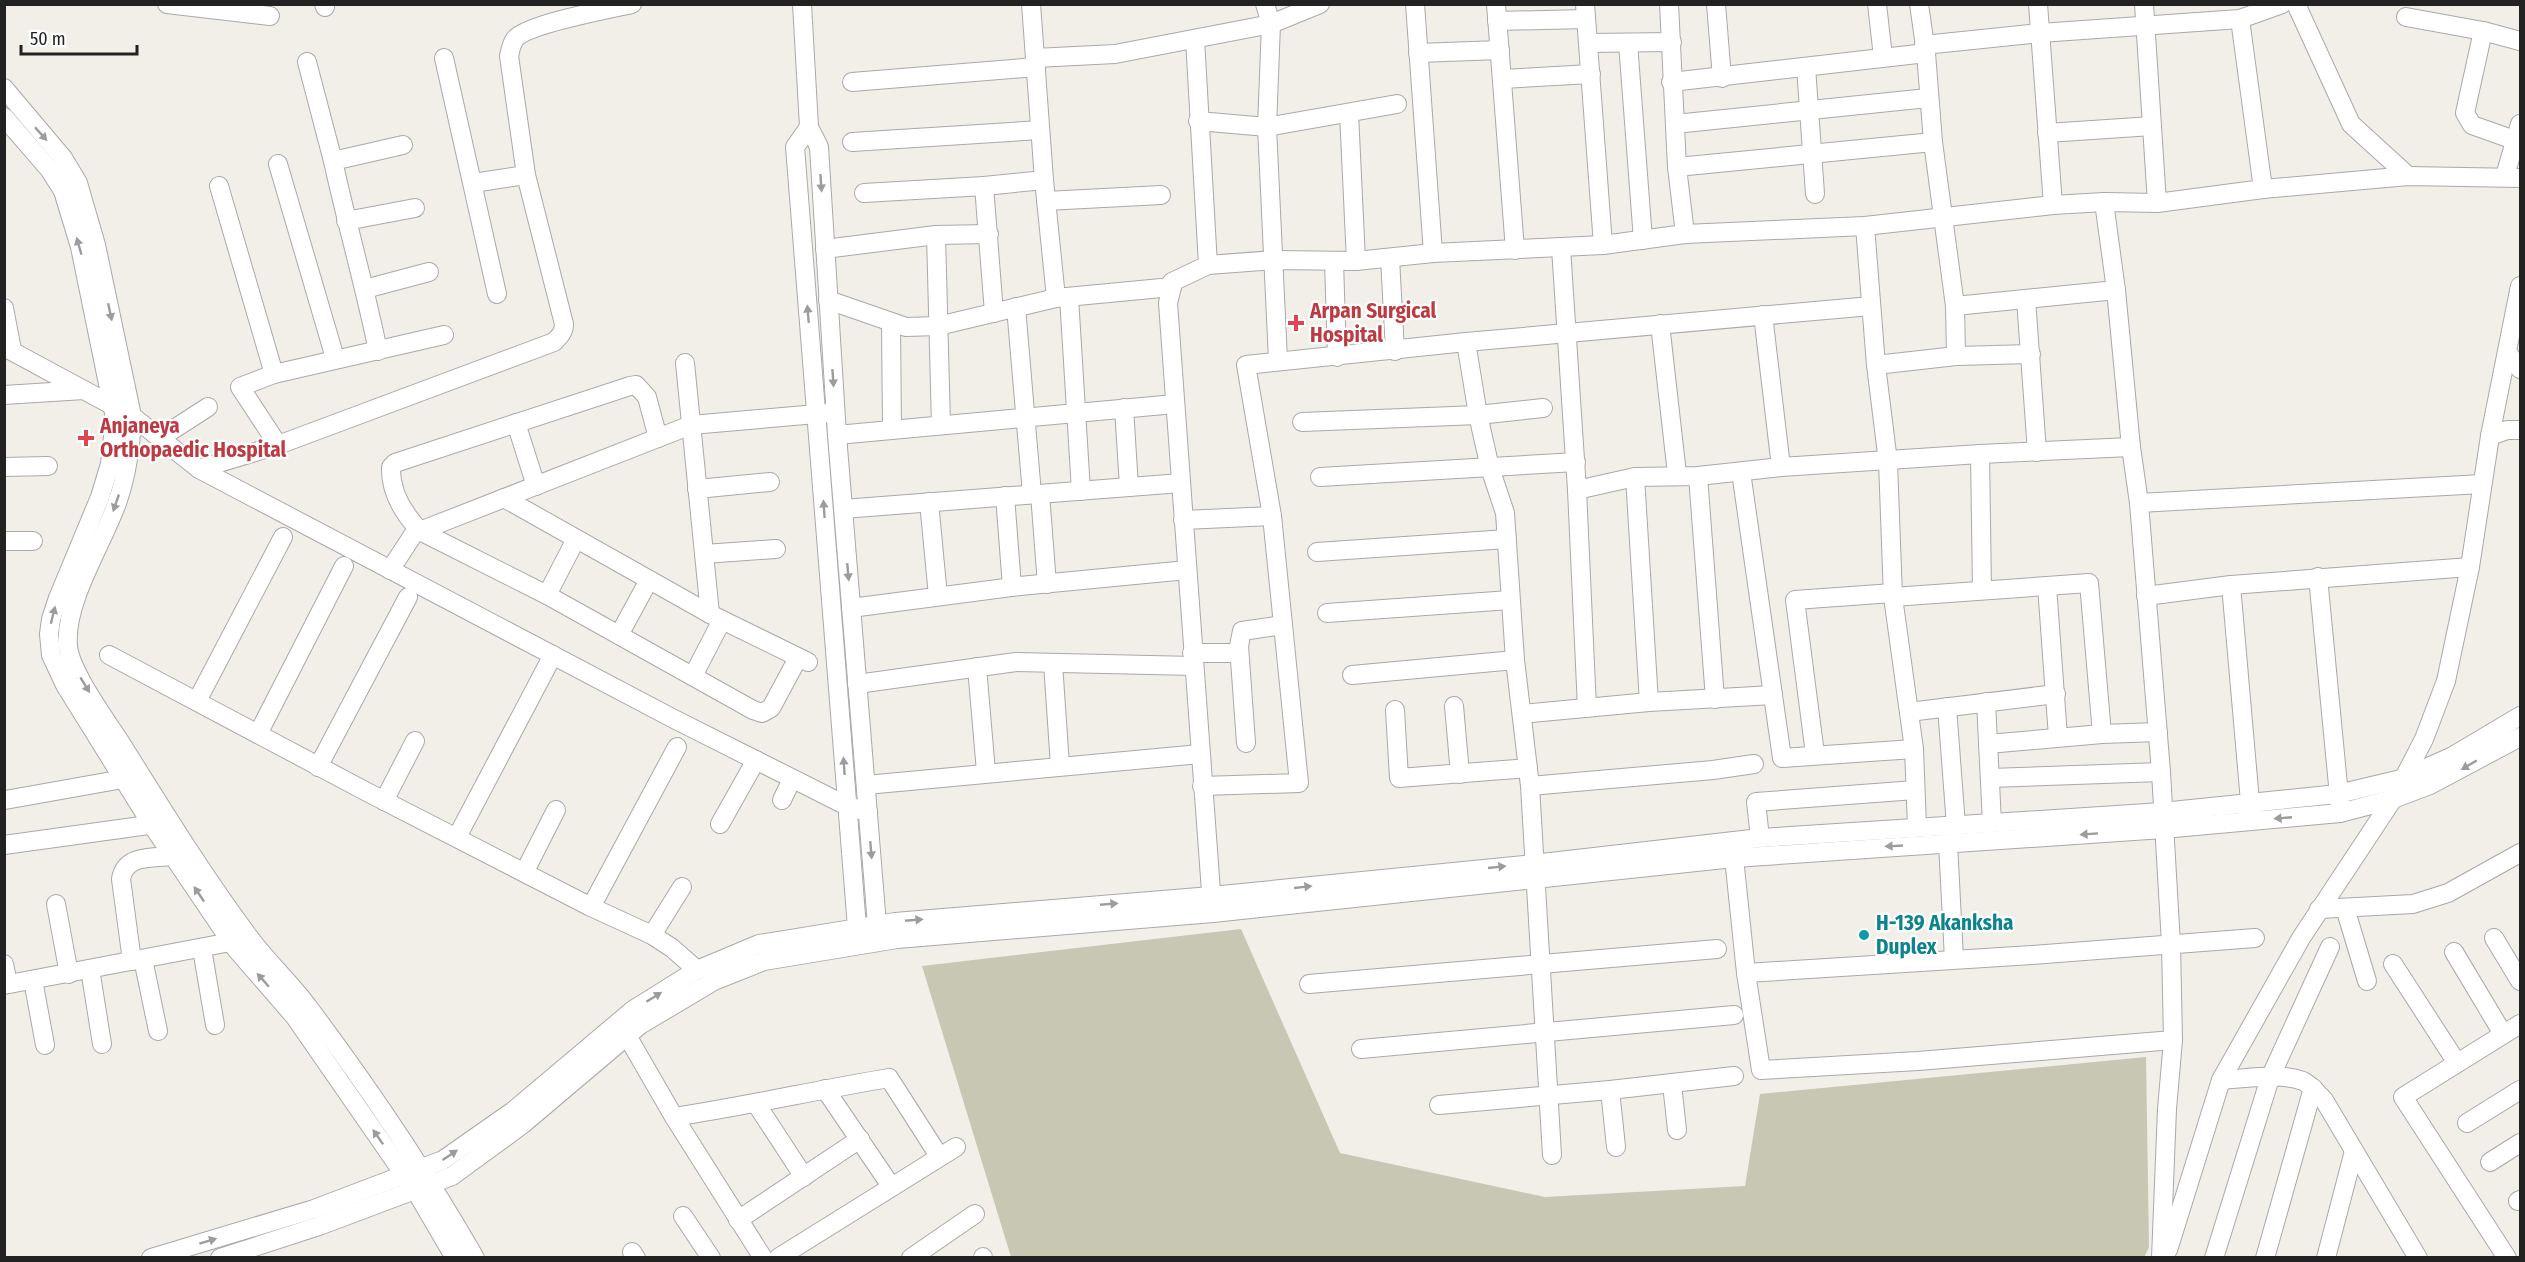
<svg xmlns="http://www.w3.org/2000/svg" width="2525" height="1262" font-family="'Fira Sans Condensed',sans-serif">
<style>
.construction{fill:#c7c7b4}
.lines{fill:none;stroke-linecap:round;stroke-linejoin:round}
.minor-casing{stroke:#a9a9a9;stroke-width:20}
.minor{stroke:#fff;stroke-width:18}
.oneway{fill:#9c9c9c}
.health-dot{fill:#e0444e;stroke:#fff;stroke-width:2}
.culture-dot{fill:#0f9aa8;stroke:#fff;stroke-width:2}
.labels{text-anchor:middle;stroke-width:4.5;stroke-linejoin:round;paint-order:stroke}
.health-label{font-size:21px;font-weight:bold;fill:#be3a42;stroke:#fff;text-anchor:start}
.culture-label{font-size:21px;font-weight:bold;fill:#0d838f;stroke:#fff;text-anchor:start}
</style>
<rect width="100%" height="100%" fill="#f2efe9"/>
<path class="construction" d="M 1241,929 L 1340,1153 L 1545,1197 L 1745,1186 L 1760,1094 L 2146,1057 L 2149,1247 L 2144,1258 L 1011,1257 L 922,966 Z"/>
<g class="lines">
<defs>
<g id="minor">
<path d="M 167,4 L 270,16"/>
<path d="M 324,4 L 325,7"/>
<path d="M 802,4 L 809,127 L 819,147 L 837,435 L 878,937"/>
<path d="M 1031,4 L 1044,180 L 1056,298"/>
<path d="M 1265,4 L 1271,24 L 1267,127 L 1278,360"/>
<path d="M 1415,4 L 1433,253"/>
<path d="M 1496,4 L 1515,250"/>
<path d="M 1585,4 L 1603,245"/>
<path d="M 1669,4 L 1677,167 L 1685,234"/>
<path d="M 1716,4 L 1722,78"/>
<path d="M 1877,4 L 1883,57"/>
<path d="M 1919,4 L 1926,53 L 1933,142 L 1955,306 L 1956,356"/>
<path d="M 2038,4 L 2053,205"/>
<path d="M 2144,4 L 2157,203"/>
<path d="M 2296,4 L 2351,124 L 2408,176"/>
<path d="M 2406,17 L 2483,31 L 2520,41"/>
<path d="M 2240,19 L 2263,189"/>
<path d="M 1497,21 L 1586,19"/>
<path d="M 2483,31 L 2465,113 L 2472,125 L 2517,141"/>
<path d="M 1195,39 L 1208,265"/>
<path d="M 1588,43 L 1672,42"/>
<path d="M 1628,43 L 1643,240"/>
<path d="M 1924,45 L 2040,33 L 2240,19 L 2282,4"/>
<path d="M 1418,53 L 1500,50"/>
<path d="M 444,58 L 497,294"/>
<path d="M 1035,58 L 1115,54 L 1271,24 L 1320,4"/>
<path d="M 307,62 L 333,161"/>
<path d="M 1806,67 L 1815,194"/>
<path d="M 1502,79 L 1591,74"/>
<path d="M 852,82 L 1036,67"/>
<path d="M 1671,82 L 1926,53"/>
<path d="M 4,88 L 63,158 L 78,183 L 96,245 L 132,416 C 131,446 127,475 117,503 C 102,545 64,602 68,646 C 70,672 109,724 124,748 C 164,812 204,877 249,937 C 267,962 291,983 309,1008 C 369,1088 425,1171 475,1258"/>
<path d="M 1349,113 L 1356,261"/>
<path d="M 4,117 L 49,169 L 63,191 L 80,247 L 115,418 L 110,464 L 100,497 L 58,598 L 51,619 L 49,634 L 51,655 L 65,685 L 152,825 L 236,949 L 295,1017 L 417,1193 L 455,1258"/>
<path d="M 1198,121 L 1267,127 L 1397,104"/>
<path d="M 1675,124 L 1928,98"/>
<path d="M 809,127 L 795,147 L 858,940"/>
<path d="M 2047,133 L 2152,126"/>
<path d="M 852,142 L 1040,130"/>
<path d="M 278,164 L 335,358"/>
<path d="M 1677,167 L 1933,142"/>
<path d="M 2505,176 L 2520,124"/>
<path d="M 473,183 L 526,175"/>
<path d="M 219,186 L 274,374"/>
<path d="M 984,186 L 994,313"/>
<path d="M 864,193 L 984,186 L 1044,180"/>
<path d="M 1046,201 L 1161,195"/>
<path d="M 2104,202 L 2116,290 L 2131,447 L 2139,503 L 2161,772 L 2171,944 L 2173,1040 L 2167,1109 L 2161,1258"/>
<path d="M 346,221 L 415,208"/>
<path d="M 1865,226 L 1876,365 L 1888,462 L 1893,597 L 1914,749 L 1917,827"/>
<path d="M 936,235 L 941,425"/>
<path d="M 1561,248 L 1577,490 L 1635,477 L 1698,476 L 1781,467 L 1980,454 L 2131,447"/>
<path d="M 825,249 L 936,235 L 989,234"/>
<path d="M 1390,258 L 1395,351"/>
<path d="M 1334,261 L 1337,357"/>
<path d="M 1172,287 L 1168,303 L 1212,905"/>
<path d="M 365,289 L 429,272"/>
<path d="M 1069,297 L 1081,491"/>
<path d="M 2026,299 L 2037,452"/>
<path d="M 828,300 L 906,327 L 938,326 L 1056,298 L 1172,287 L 1172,282 L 1208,265 L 1274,260 L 1356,261 L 1433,253 L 1603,245 L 1685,234 L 1865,226 L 2053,205 L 2104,202 L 2157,203 L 2263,189 L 2408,176 L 2520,178"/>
<path d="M 1955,306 L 2116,290"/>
<path d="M 1016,307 L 1032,494"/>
<path d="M 4,308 L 12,350"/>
<path d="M 1763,315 L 1781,467"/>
<path d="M 891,323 L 892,429"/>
<path d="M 1660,324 L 1677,474"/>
<path d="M 1466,342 L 1478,415 L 1490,468 L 1505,513 L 1515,660 L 1530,786 L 1552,1155"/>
<path d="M 4,347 L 132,416 L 199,469 L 674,719 L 847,806 L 868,812"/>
<path d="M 378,351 C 365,287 347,225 333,161 L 403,145"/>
<path d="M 2507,352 L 2520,369"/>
<path d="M 685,363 L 710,614"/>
<path d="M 1876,365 L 1956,356 L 2031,354"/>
<path d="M 4,395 L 84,390"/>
<path d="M 1124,408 L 1129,487"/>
<path d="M 1302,422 L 1478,415 L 1543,408"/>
<path d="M 516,423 L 536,486"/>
<path d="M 837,435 L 1175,404"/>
<path d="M 2490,436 L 2507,430 L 2520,430"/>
<path d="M 160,438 L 208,407"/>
<path d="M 658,438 L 647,397 L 636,385 L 630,386 L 395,463 L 391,467 C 390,492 404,514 420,531 L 547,595 L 753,710 L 762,713 L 771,708 L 798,658"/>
<path d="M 278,445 L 240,387 L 274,374 L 444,335"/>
<path d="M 1980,454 L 1982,590"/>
<path d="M 4,467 L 48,466"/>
<path d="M 199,469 L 278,445 L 554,342 C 560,336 564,332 564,324 L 526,175 L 509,56 C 510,51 512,43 515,39 C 527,24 610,9 632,4"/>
<path d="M 1741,472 L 1782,758 L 1914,749"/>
<path d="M 1698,476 L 1715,699"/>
<path d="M 1320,477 L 1576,462"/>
<path d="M 1635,477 L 1649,702"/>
<path d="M 697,489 L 770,482"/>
<path d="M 1577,490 L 1587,708"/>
<path d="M 1040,494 L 1047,584"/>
<path d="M 1005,496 L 1012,587"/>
<path d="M 504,498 L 710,614 L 808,662"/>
<path d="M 929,502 L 938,596"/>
<path d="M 2139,503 L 2482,484"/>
<path d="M 843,509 L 1181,483"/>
<path d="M 1183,520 L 1272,516"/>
<path d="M 4,541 L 33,541"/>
<path d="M 1317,552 L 1507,539"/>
<path d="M 704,554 L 776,549"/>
<path d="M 390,570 L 413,535 L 420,531 L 691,425 L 828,413"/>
<path d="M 2318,577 L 2340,806"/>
<path d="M 2231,585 L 2251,813"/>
<path d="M 2047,586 L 2058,737"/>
<path d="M 547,595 L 576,539"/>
<path d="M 2146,596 L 2231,585 L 2470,567"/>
<path d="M 1893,597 L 2089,583 L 2102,734"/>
<path d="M 851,608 L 1020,586 L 1187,570"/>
<path d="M 1327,613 L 1510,600"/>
<path d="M 619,635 L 649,580"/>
<path d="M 1192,653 L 1239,653"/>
<path d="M 109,655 L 367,792 L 591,907 L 652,935 L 672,948 L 697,970"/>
<path d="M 1053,663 L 1060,766"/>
<path d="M 977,667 L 986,772"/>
<path d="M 1352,675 L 1515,660"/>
<path d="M 693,676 L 722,620"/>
<path d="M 857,684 L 1016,662 L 1194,666"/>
<path d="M 197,701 L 283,537"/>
<path d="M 1986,702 L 1992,823"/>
<path d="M 1454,706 L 1460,774"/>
<path d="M 1947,707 L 1956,826"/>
<path d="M 1395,710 L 1399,778 L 1528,768"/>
<path d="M 1909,712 L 2056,694"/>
<path d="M 1522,714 L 1649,702 L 1773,695"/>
<path d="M 258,734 L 344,566"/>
<path d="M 1246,743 L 1239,646 L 1242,631 L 1283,625"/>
<path d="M 1988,744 L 2102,734 L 2158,732"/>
<path d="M 1815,754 L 1795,600 L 1893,593"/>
<path d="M 318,767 L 408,597"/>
<path d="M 1990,778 L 2161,772"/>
<path d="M 866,785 L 1200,754"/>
<path d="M 1202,786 L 1299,783 L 1272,516 L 1246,365 L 1466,342 L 1871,306"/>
<path d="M 1530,786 L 1713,770 L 1754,764"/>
<path d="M 5,800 L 123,779"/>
<path d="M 782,800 L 792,779"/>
<path d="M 384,801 L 415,741"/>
<path d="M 720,824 L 756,760"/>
<path d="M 457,837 L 553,655"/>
<path d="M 1760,838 L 1756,802 L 1915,790"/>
<path d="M 1948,843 L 1954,959"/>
<path d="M 4,845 L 163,823"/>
<path d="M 1733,848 L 1746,973 L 1761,1070 L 1918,1061 L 2173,1040"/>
<path d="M 525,871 L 556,810"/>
<path d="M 56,904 L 69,974"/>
<path d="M 591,907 L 677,747"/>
<path d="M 2345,908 L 2367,981"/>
<path d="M 2319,909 L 2413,904 L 2448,893 L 2520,853"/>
<path d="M 652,935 L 682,887"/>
<path d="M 2494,938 L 2520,981"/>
<path d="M 202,949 L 215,1025"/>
<path d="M 2454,952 L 2503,1034"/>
<path d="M 143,959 L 158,1031"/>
<path d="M 132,961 L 121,879 C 125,854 154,858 174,856"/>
<path d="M 4,964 L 8,984"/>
<path d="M 2393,964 L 2457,1063"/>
<path d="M 90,969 L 102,1044"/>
<path d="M 1746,973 L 2032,955 L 2255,938"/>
<path d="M 33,980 L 45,1045"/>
<path d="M 1309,984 L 1717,949"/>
<path d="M 4,985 L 241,940"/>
<path d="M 622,1027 L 674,1117 L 763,1258"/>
<path d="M 1361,1049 L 1734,1015"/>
<path d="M 2221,1080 C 2246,1079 2279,1072 2303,1081 C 2311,1085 2318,1094 2324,1100 L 2418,1258"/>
<path d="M 1672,1084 L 1677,1130"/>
<path d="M 825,1089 L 891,1186"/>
<path d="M 1610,1090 L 1616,1147"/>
<path d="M 757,1105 L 804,1177"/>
<path d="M 1439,1105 L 1610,1090 L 1734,1076"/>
<path d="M 674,1117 C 746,1106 817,1090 889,1078 L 939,1156"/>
<path d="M 2467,1123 L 2520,1090"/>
<path d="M 2490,1162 L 2520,1143"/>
<path d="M 2518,1201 L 2520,1200"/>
<path d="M 683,1216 L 711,1258"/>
<path d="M 738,1220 L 860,1139"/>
<path d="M 2168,1250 L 2221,1080 L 2301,938 L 2393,799 L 2424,739 L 2446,681 L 2470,567 L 2490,436 L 2520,286"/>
<path d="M 632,1252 L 636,1258"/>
<path d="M 151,1258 L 314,1209 L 443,1160 L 513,1111 L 633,1010 L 697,970 L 759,944 L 895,922 L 1211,896 L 1533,864 L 1760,838 L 2162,812 L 2338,794 L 2401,779 L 2451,757 L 2520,716"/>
<path d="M 220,1258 L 319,1226 L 452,1176 L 523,1124 L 640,1025 L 714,981 L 764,961 L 897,939 L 1213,913 L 1734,858 L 2163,829 L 2340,813 L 2393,799 L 2430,785 L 2520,737"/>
<path d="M 778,1258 L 956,1147"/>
<path d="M 911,1258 L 975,1214"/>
<path d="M 983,1258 L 983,1257"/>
<path d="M 2214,1258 L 2270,1078 L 2330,947"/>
<path d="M 2265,1258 L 2313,1088"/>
<path d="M 2326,1258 L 2354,1151"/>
<path d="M 2507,1258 L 2403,1097 L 2520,1024"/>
</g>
</defs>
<use href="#minor" class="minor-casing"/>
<use href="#minor" class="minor"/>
</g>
<defs><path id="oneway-solid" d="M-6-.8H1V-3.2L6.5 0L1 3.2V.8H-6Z" transform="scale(1.5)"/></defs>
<g class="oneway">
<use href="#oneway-solid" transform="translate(41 134) rotate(48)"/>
<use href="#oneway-solid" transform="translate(821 183) rotate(86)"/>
<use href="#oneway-solid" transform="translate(79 246) rotate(-106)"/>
<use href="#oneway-solid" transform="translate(110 312) rotate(78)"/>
<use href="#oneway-solid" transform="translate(808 314) rotate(-95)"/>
<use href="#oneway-solid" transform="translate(833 378) rotate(86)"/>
<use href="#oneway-solid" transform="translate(116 503) rotate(109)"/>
<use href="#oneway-solid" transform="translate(824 509) rotate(-94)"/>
<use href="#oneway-solid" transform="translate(848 572) rotate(85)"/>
<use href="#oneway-solid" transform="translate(53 615) rotate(-76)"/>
<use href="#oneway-solid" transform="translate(85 685) rotate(59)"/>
<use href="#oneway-solid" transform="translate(2469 765) rotate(150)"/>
<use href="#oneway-solid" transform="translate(844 766) rotate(-94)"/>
<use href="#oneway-solid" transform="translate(2283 818) rotate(175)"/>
<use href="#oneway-solid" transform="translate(2089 834) rotate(176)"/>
<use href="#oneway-solid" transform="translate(1894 846) rotate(177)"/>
<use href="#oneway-solid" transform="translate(871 850) rotate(85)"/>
<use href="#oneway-solid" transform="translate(1497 867) rotate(-6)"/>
<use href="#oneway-solid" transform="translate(1303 887) rotate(-6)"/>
<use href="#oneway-solid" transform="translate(199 894) rotate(-124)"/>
<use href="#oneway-solid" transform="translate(1109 904) rotate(-5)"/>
<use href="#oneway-solid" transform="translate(914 920) rotate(-5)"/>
<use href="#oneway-solid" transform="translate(263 980) rotate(-131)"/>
<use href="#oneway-solid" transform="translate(654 997) rotate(-32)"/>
<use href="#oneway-solid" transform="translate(378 1137) rotate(-125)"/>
<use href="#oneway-solid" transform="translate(450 1155) rotate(-34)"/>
<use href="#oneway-solid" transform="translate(208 1241) rotate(-17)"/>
</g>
<g class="health-dot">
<path d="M1293 314h6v6h6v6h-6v6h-6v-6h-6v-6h6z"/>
<path d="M83 429h6v6h6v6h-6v6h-6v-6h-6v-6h6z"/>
</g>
<circle class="culture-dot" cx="1864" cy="935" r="6"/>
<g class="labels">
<g class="health-label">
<text x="1310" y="318">Arpan Surgical<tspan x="1310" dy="24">Hospital</tspan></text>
<text x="100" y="433">Anjaneya<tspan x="100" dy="24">Orthopaedic Hospital</tspan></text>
</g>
<g class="culture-label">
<text x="1876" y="930">H-139 Akanksha<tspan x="1876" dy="24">Duplex</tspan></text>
</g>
</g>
<rect width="2525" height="1262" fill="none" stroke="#222222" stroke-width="12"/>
<path d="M21 45v9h116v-9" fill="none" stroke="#222222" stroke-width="3"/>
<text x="30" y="45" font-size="18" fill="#222222" stroke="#ffffff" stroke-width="4.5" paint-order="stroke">50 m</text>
</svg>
